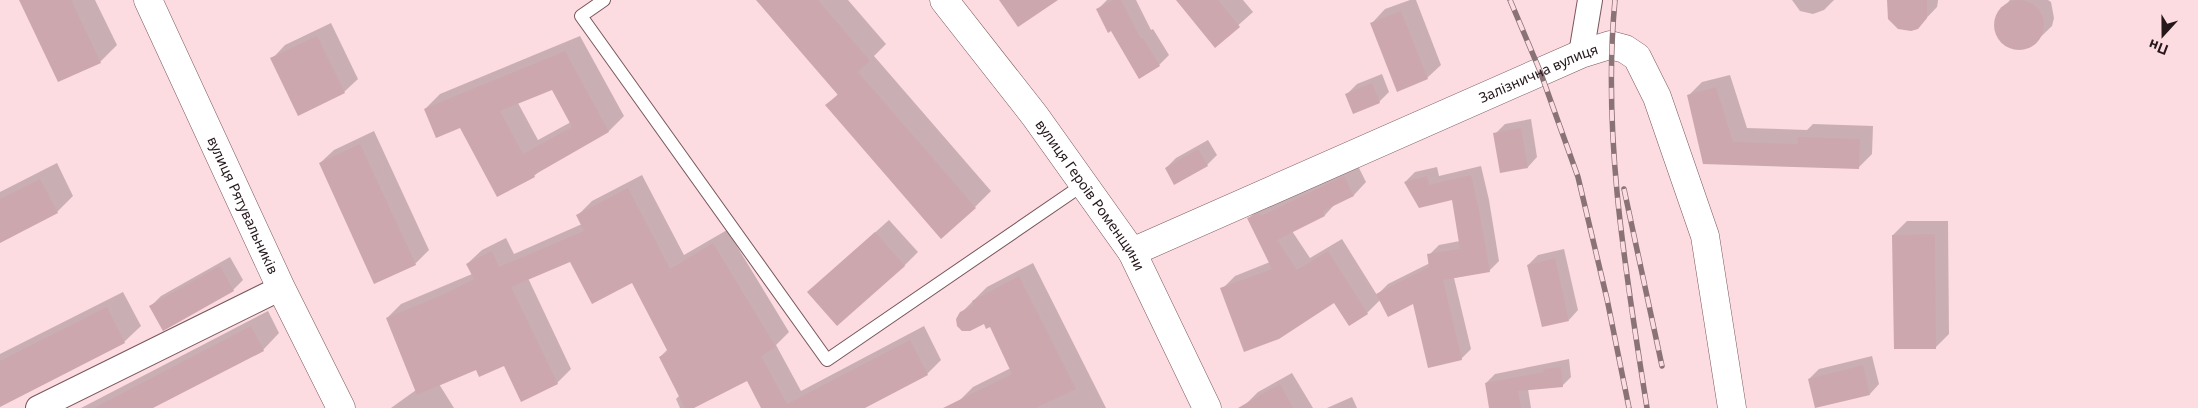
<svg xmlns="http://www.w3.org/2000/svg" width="2198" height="408" font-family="'Noto Sans',sans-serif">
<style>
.shadow{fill:#0003;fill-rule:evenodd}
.building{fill:#cda7ae;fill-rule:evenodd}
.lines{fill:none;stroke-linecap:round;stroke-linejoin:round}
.service-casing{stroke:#79575d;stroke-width:14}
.minor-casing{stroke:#79575d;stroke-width:26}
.tertiary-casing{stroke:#79575d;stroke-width:29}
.service{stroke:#fff;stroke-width:12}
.minor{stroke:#fff;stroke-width:24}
.tertiary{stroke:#fff;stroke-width:28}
.rail-casing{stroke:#8a7377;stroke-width:5.5}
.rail{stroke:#fcdbe1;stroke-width:4;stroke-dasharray:11;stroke-linecap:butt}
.labels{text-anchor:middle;stroke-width:4;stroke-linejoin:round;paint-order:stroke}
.street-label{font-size:14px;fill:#25171a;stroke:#fcdbe1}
</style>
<rect width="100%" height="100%" fill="#fcdbe1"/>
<g class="shadow">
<path d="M 21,0 L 95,0 L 117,45 L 100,62 Z"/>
<path d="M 758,0 L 848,0 L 886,44 L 874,56 L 991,191 L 975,207 L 827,105 L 838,94 Z"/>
<path d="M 1107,0 L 1136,0 L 1151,30 L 1153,29 L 1169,55 L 1159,65 L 1098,9 Z"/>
<path d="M 1177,0 L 1243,0 L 1253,12 L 1215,46 Z"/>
<path d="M 1410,0 L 1416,0 L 1441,65 L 1427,78 L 1372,23 L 1385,9 Z"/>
<path d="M 1792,0 L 1834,0 L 1824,10 L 1813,14 L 1800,11 Z"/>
<path d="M 1892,0 L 1938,0 L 1938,1 L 1937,7 L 1917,28 Z"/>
<path d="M 2010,0 L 2048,0 L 2051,2 L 2054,18 L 2052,26 L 2029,48 L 2013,49 L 2000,40 L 1995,25 L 1996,18 L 2000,11 Z"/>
<path d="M 331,23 L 358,79 L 344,92 L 272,59 L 285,45 Z"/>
<path d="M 580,36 L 624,116 L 609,131 L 543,168 L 534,176 L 461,126 L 425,109 L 440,94 ZM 552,89 L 571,122 L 538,140 L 518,103 Z"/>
<path d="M 1382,74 L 1389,92 L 1379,102 L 1347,94 L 1357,84 Z"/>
<path d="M 1730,75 L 1747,128 L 1807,130 L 1813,124 L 1873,126 L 1872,154 L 1858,168 L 1704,163 L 1689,95 L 1702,82 Z"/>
<path d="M 1531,119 L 1537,157 L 1528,167 L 1495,134 L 1505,124 Z"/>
<path d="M 374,131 L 429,250 L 415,264 L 320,163 L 334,150 Z"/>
<path d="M 1208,140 L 1217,155 L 1207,165 L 1166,168 L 1176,158 Z"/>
<path d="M 57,163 L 73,196 L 57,212 L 0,241 L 0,192 Z"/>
<path d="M 1357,164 L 1366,182 L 1354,195 L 1336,203 L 1325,215 L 1292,231 L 1310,258 L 1342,239 L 1377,295 L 1388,284 L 1430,263 L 1429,255 L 1439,245 L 1460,241 L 1453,199 L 1405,182 L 1415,172 L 1437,167 L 1439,176 L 1481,166 L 1489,200 L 1499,261 L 1489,271 L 1454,278 L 1471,349 L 1461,359 L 1414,302 L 1381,299 L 1367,313 L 1335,301 L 1222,289 L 1235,276 L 1270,262 L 1248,219 L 1261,206 Z"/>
<path d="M 642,175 L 684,255 L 727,230 L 789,332 L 776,345 L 801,391 L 924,326 L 941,360 L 927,374 L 862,408 L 763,408 L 747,379 L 691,408 L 680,408 L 676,399 L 680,395 L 660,357 L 668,349 L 633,281 L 570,260 L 528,278 L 571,369 L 557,383 L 505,364 L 477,369 L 439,384 L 454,408 L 391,408 L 416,390 L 387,318 L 401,304 L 472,274 L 467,264 L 482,250 L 506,238 L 514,254 L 582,224 L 578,215 L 592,201 Z"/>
<path d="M 889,220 L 918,252 L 904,266 L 823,279 Z"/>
<path d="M 1907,221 L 1948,221 L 1949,334 L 1935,348 L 1893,235 Z"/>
<path d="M 1564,249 L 1578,310 L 1569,320 L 1528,265 L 1538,255 Z"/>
<path d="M 230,257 L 243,280 L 233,290 L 151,306 L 161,296 Z"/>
<path d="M 1033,263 L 1106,408 L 963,408 L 959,401 L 973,387 L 1011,368 L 990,325 L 958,316 L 987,287 Z"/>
<path d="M 123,292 L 141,326 L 124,342 L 0,405 L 0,354 Z"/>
<path d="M 268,311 L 279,333 L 263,350 L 151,408 L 81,408 Z"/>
<path d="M 1872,356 L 1879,384 L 1870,394 L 1809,379 L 1819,369 Z"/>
<path d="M 1569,359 L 1571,377 L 1562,386 L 1528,389 L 1531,408 L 1491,408 L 1486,383 L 1495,374 Z"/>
<path d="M 1292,373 L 1313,408 L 1247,408 L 1245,405 L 1258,392 Z"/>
<path d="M 1352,397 L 1357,408 L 1327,408 Z"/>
</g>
<g class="building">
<circle cx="2019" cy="25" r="25"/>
<path d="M 19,0 L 71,0 L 101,63 L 58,82 Z"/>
<path d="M 756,0 L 818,0 L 870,61 L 858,72 L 976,208 L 941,239 L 825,105 L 838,95 Z"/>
<path d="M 999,0 L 1058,0 L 1018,27 Z"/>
<path d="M 1114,0 L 1121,0 L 1141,39 L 1143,38 L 1160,66 L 1139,79 L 1111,31 L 1108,33 L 1096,9 Z"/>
<path d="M 1176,0 L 1218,0 L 1240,27 L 1215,48 Z"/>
<path d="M 1887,0 L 1927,0 L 1927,18 L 1918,29 L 1911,31 L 1898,29 L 1888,19 Z"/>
<path d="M 1401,11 L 1428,79 L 1397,92 L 1370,23 Z"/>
<path d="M 317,36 L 345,93 L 298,116 L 270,58 Z"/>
<path d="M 565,51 L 609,132 L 534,175 L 535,177 L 497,197 L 460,128 L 436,138 L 424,109 ZM 552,90 L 572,127 L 523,154 L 500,111 Z"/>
<path d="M 1372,83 L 1380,103 L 1353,114 L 1345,94 Z"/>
<path d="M 1716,87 L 1733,142 L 1798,144 L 1798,137 L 1860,139 L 1859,169 L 1703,164 L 1687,95 Z"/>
<path d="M 1521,128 L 1528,168 L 1500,173 L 1493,133 Z"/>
<path d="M 360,144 L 416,265 L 374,284 L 319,163 Z"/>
<path d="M 1198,149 L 1208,166 L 1174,185 L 1165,168 Z"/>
<path d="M 1471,175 L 1479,210 L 1490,272 L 1443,280 L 1462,360 L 1428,368 L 1413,304 L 1388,317 L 1376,294 L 1429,267 L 1427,254 L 1460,249 L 1452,200 L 1419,208 L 1404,182 L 1427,176 L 1429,185 Z"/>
<path d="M 1344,176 L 1354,196 L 1323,211 L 1325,216 L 1277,240 L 1297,270 L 1328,251 L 1368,314 L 1349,326 L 1334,303 L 1279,339 L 1244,352 L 1220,288 L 1272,269 L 1247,218 L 1259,213 L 1261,216 Z"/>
<path d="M 40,179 L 58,213 L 0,243 L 0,199 Z"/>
<path d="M 628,188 L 670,269 L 713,243 L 776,347 L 761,356 L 787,404 L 910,340 L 928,375 L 865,408 L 761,408 L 747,381 L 694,408 L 685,408 L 659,357 L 668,352 L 632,283 L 592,304 L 570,262 L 511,287 L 558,384 L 521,402 L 504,366 L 479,377 L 476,370 L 417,395 L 386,318 L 442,295 L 474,279 L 466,264 L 492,251 L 499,267 L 584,231 L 576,215 Z"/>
<path d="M 875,232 L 905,266 L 837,326 L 807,292 Z"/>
<path d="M 1935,234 L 1936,349 L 1894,349 L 1892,235 Z"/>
<path d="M 1555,258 L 1569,321 L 1542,327 L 1527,265 Z"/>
<path d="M 220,266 L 234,291 L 163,331 L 149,306 Z"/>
<path d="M 1019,276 L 1076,389 L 1036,408 L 943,408 L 1012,374 L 990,327 L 986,329 L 984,324 L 970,331 L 962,331 L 957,326 L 956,319 L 960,312 L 974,305 L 972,301 Z"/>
<path d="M 107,307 L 125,343 L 0,407 L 0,361 Z"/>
<path d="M 251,326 L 264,351 L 153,408 L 94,408 Z"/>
<path d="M 1863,365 L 1870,395 L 1815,408 L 1808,379 Z"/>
<path d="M 1561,367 L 1563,387 L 1518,391 L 1521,408 L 1489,408 L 1485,383 L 1544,372 L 1543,369 Z"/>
<path d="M 1280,384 L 1293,408 L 1238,408 Z"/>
</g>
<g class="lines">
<defs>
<path id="service" d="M 604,0 L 581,16 L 827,360 L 1084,184"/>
<g id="minor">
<path d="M 1581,54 L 1590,0"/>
<path d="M 38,408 L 281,288"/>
</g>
<g id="tertiary">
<path id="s1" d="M 148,0 L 281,288 L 341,408"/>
<path id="s2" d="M 944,0 L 1035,116 L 1132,252 L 1207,408"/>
<path id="s3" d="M 1132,252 L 1581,54 L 1610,45 L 1625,49 L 1637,57 L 1657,97 L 1705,236 L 1732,408"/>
</g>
</defs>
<use href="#service" class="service-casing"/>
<use href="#minor" class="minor-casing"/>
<use href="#tertiary" class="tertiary-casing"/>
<use href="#service" class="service"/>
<use href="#minor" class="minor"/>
<use href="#tertiary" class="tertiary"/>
<defs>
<g id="rail">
<path d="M 1510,0 L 1540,71 L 1578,177 L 1607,299 L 1629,408"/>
<path d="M 1615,0 C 1602,136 1626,274 1647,408"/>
<path d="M 1624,189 L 1662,366"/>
</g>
</defs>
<use href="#rail" class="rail-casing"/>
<use href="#rail" class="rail"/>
</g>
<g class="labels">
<g class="street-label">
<text dy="5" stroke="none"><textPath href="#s3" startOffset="444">Залізнична вулиця</textPath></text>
<text dy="5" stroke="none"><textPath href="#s2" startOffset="244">вулиця Героїв Роменщини</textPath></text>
<text dy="5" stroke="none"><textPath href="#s1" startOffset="226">вулиця Рятувальників</textPath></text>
</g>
</g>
<g transform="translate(2163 35) rotate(201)" stroke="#fcdbe1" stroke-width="4" paint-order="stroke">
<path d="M0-4L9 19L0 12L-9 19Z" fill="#25171a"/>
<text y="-8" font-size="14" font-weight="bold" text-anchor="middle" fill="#25171a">Пн</text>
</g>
</svg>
